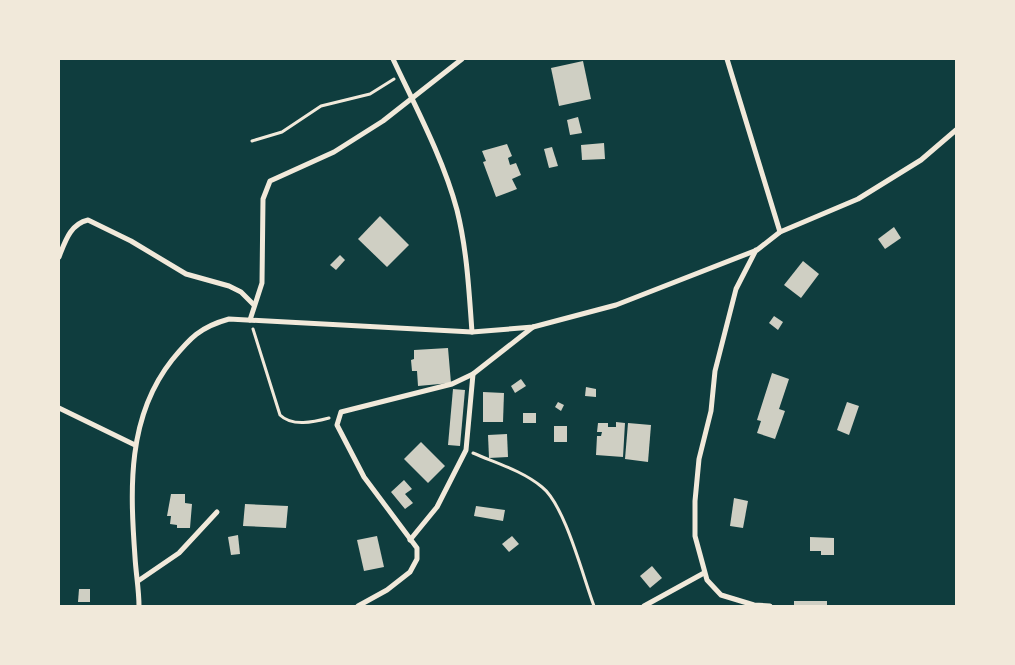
<svg xmlns="http://www.w3.org/2000/svg" width="1015" height="665" font-family="Signika,sans-serif">
<style>
.building{fill:#cfcfc3}
.lines{fill:none;stroke-linecap:round;stroke-linejoin:round}
.path{stroke:#f1e9da;stroke-width:3}
.minor{stroke:#f1e9da;stroke-width:5}
</style>
<rect width="100%" height="100%" fill="#0f3d3e"/>
<g class="building">
<path d="M 583,61 L 591,99 L 559,106 L 551,68 Z"/>
<path d="M 578,117 L 582,133 L 570,135 L 567,120 Z"/>
<path d="M 604,143 L 605,159 L 582,160 L 581,145 Z"/>
<path d="M 507,144 L 512,156 L 508,158 L 510,165 L 516,163 L 521,175 L 512,179 L 517,189 L 496,197 L 483,162 L 486,161 L 482,151 Z"/>
<path d="M 552,147 L 558,166 L 549,168 L 544,149 Z"/>
<path d="M 380,216 L 409,245 L 387,267 L 358,239 Z"/>
<path d="M 894,227 L 901,238 L 885,249 L 878,239 Z"/>
<path d="M 340,255 L 345,260 L 336,270 L 330,265 Z"/>
<path d="M 803,261 L 819,274 L 801,298 L 784,285 Z"/>
<path d="M 774,316 L 783,322 L 778,330 L 769,323 Z"/>
<path d="M 448,348 L 451,383 L 418,386 L 417,371 L 412,371 L 411,360 L 414,359 L 414,350 Z"/>
<path d="M 772,373 L 789,379 L 779,409 L 785,411 L 775,439 L 757,433 L 761,421 L 757,420 Z"/>
<path d="M 521,379 L 526,386 L 515,393 L 511,386 Z"/>
<path d="M 586,387 L 596,389 L 596,397 L 585,396 Z"/>
<path d="M 453,389 L 465,390 L 460,446 L 448,445 Z"/>
<path d="M 483,392 L 504,393 L 503,422 L 483,422 Z"/>
<path d="M 558,402 L 564,405 L 561,411 L 555,407 Z"/>
<path d="M 847,402 L 859,406 L 849,435 L 837,430 Z"/>
<rect x="523" y="413" width="13" height="10"/>
<path d="M 616,422 L 625,423 L 623,457 L 596,455 L 597,436 L 601,436 L 602,432 L 597,432 L 598,423 L 608,423 L 608,427 L 616,427 Z"/>
<path d="M 628,423 L 651,425 L 648,462 L 625,459 Z"/>
<rect x="554" y="426" width="13" height="16"/>
<path d="M 507,434 L 508,457 L 489,458 L 488,435 Z"/>
<path d="M 421,442 L 445,466 L 428,483 L 404,459 Z"/>
<path d="M 404,480 L 412,489 L 405,494 L 413,503 L 405,509 L 391,492 Z"/>
<path d="M 171,494 L 185,494 L 185,503 L 192,504 L 190,528 L 177,528 L 177,525 L 170,524 L 171,516 L 167,516 Z"/>
<path d="M 734,498 L 748,501 L 743,528 L 730,526 Z"/>
<path d="M 245,504 L 288,506 L 286,528 L 243,526 Z"/>
<path d="M 476,506 L 505,510 L 503,521 L 474,516 Z"/>
<path d="M 238,535 L 240,554 L 231,555 L 228,537 Z"/>
<path d="M 377,536 L 384,567 L 364,571 L 357,540 Z"/>
<path d="M 512,536 L 519,544 L 509,552 L 502,544 Z"/>
<path d="M 810,537 L 834,538 L 834,555 L 821,555 L 821,551 L 810,551 Z"/>
<path d="M 652,566 L 662,578 L 650,588 L 640,576 Z"/>
<path d="M 79,589 L 90,589 L 90,602 L 78,602 Z"/>
<rect x="794" y="601" width="33" height="5"/>
</g>
<g class="lines">
<g class="path">
<path d="M 252,141 L 282,132 L 321,106 L 370,94 L 394,79"/>
<path d="M 253,329 L 280,415 C 292,427 314,422 329,418"/>
<path d="M 473,453 C 496,463 523,471 542,487 C 565,505 583,577 594,606"/>
</g>
<g class="minor">
<path d="M 393,59 C 416,108 443,158 457,210 C 467,250 469,291 472,332"/>
<path d="M 727,59 L 780,232"/>
<path d="M 756,250 L 736,289 L 715,371 L 711,411 L 699,459 L 695,501 L 695,536 L 707,580 L 721,595 L 754,605 L 770,606"/>
<path d="M 59,257 C 65,242 70,224 88,220 L 131,241 L 186,274 L 229,286 L 241,292 L 254,305"/>
<path d="M 250,320 L 262,283 L 263,199 L 270,181 L 334,152 L 383,121 L 462,59"/>
<path d="M 59,408 L 135,445"/>
<path d="M 410,540 L 437,507 L 466,450 L 473,374"/>
<path d="M 138,581 L 179,553 L 217,512"/>
<path d="M 139,606 C 139,590 136,574 135,557 C 130,488 127,417 172,360 C 190,338 200,327 229,319 L 472,332 L 533,327 L 616,305 L 757,250 L 780,232 L 858,199 L 921,160 L 956,130"/>
<path d="M 358,606 L 387,590 L 410,572 L 417,559 L 417,548 L 364,477 L 337,425 L 341,412 L 452,384 L 473,374 L 533,327"/>
<path d="M 644,606 L 704,573"/>
</g>
</g>
<rect width="1015" height="665" fill="none" stroke="#f1e9da" stroke-width="120"/>
</svg>
